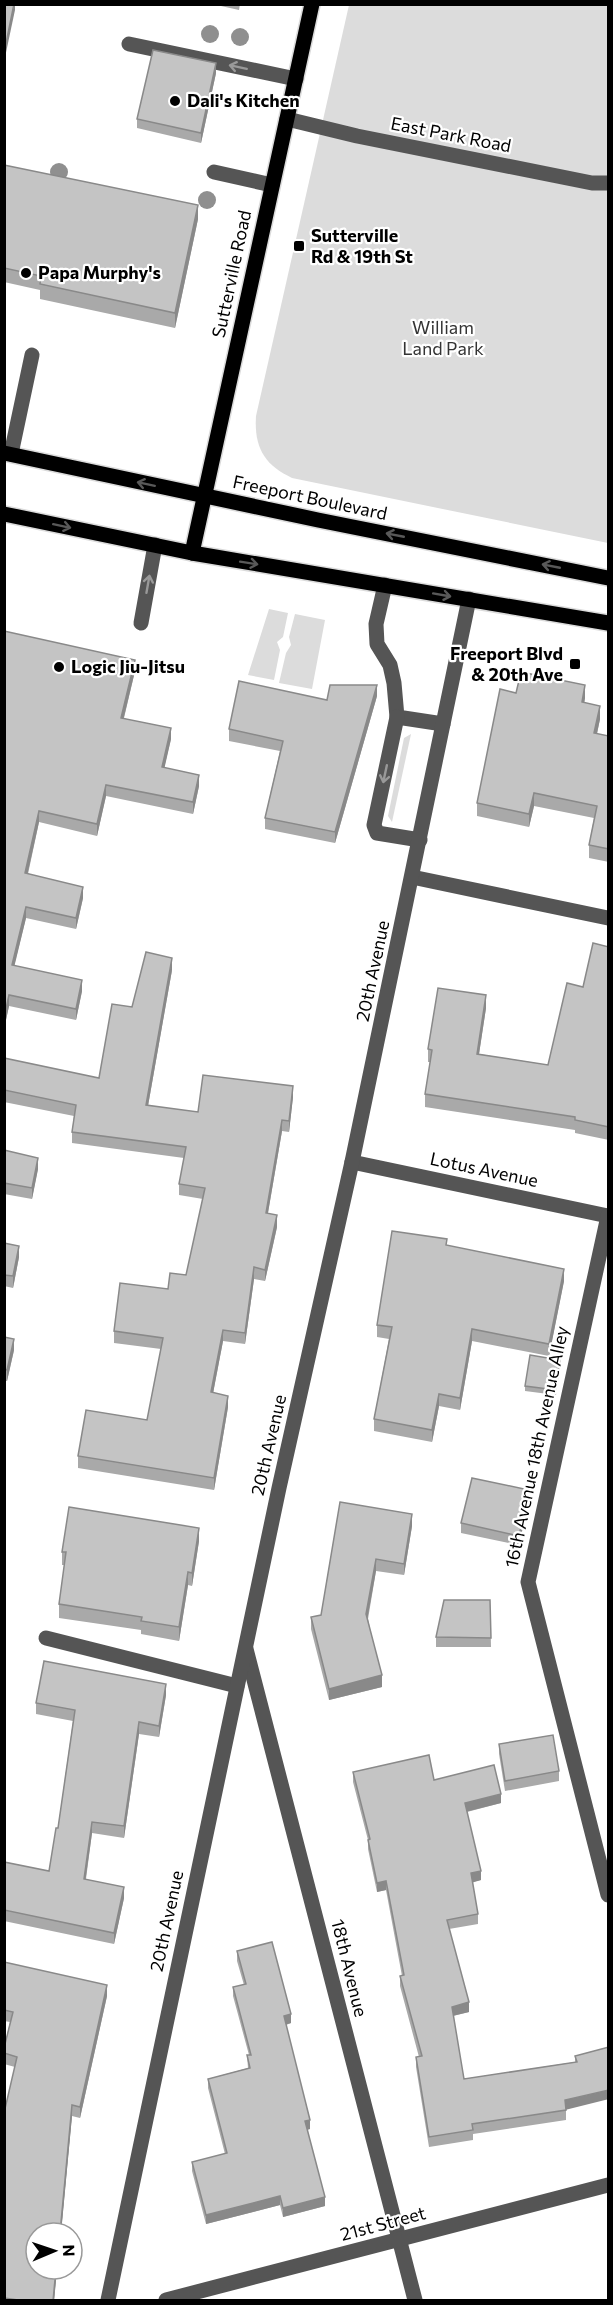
<svg xmlns="http://www.w3.org/2000/svg" width="613" height="2305" font-family="Commissioner,sans-serif">
<style>
.green{fill:#dcdcdc}
.lines{fill:none;stroke-linecap:round;stroke-linejoin:round}
.major-casing{stroke:#dbdbdb;stroke-width:18}
.minor{stroke:#555;stroke-width:15}
.major{stroke:#000;stroke-width:15}
.tree{fill:#8f8f8f}
.wall{fill:#a9a9a9}
.shaded-wall{fill:#898989}
.building{fill:#c4c4c4;stroke:#898989;stroke-width:1.5}
.oneway{stroke:#999}
.oneway2{stroke:#595959}
.poi-dot{fill:#000;stroke:#fff;stroke-width:2}
.labels{text-anchor:middle;stroke-width:4.5;stroke-linejoin:round;paint-order:stroke}
.poi-label{font-size:18px;font-weight:bold;fill:#000;stroke:#fff;text-anchor:start}
.street-label{font-size:18px;fill:#000;stroke:#fff}
.park-label{font-size:18px;fill:#333;stroke:#fff}
</style>
<rect width="100%" height="100%" fill="#fff"/>
<g class="green">
<path d="M 349,5 L 608,5 L 608,543 L 292,478 C 264,465 254,447 256,416 Z"/>
<path d="M 269,609 L 288,613 L 283,637 L 277,642 L 280,650 L 274,680 L 248,675 Z"/>
<path d="M 295,614 L 325,620 L 312,689 L 279,683 L 286,653 L 291,645 L 289,637 Z"/>
<path d="M 411,734 L 392,822 L 388,816 L 404,738 Z"/>
</g>
<g class="lines">
<defs>
<g id="major">
<path d="M 4,453 L 318,520 L 608,578"/>
<path d="M 4,514 L 192,553 L 608,623"/>
<path d="M 192,553 L 312,4"/>
</g>
</defs>
<use href="#major" class="major-casing"/>
<g class="minor">
<path d="M 129,44 L 296,79"/>
<path d="M 287,119 L 357,136 L 592,183 L 608,183"/>
<path d="M 214,172 L 272,185"/>
<path d="M 11,454 L 32,355"/>
<path d="M 385,585 L 376,624 L 377,644 L 390,665 L 394,683 L 397,717 L 443,724"/>
<path d="M 141,623 L 155,545"/>
<path d="M 397,717 L 374,825 L 377,833 L 420,840"/>
<path d="M 412,877 L 608,918"/>
<path d="M 352,1162 L 608,1216"/>
<path d="M 608,1216 L 528,1582 L 608,1895"/>
<path d="M 46,1638 L 237,1686"/>
<path d="M 246,1649 L 415,2300"/>
<path d="M 108,2300 L 279,1488 L 352,1162 L 469,599"/>
<path d="M 166,2300 L 608,2185"/>
</g>
<use href="#major" class="major"/>
</g>
<g class="tree">
<circle cx="210" cy="34" r="9"/>
<circle cx="240" cy="37" r="9"/>
<circle cx="59" cy="172" r="9"/>
<circle cx="207" cy="200" r="9"/>
</g>
<g class="wall">
<path d="M 212,4 L 240,4 L 239,10 Z"/>
<path d="M 216,73 L 201,143 L 137,128 L 137,119 Z"/>
<path d="M 4,165 L 198,219 L 175,328 L 40,299 L 40,290 L 4,282 Z"/>
<path d="M 4,631 L 135,671 L 124,718 L 171,739 L 164,768 L 199,786 L 193,814 L 106,796 L 97,836 L 39,822 L 28,874 L 83,898 L 76,929 L 26,918 L 14,966 L 82,991 L 76,1020 L 9,1006 L 4,1029 Z"/>
<path d="M 516,693 L 585,698 L 584,703 L 600,719 L 597,734 L 609,736 L 609,862 L 589,858 L 589,845 L 594,818 L 534,806 L 529,827 L 477,816 L 477,803 Z"/>
<path d="M 377,696 L 335,843 L 265,829 L 265,818 L 280,751 L 229,741 L 229,729 L 327,700 Z"/>
<path d="M 609,947 L 609,1140 L 575,1133 L 575,1130 L 425,1107 L 425,1094 L 430,1062 L 428,1062 L 428,1049 L 486,1008 L 479,1054 L 548,1065 L 583,987 Z"/>
<path d="M 172,970 L 148,1106 L 198,1112 L 293,1097 L 289,1132 L 282,1131 L 268,1213 L 277,1227 L 265,1281 L 254,1279 L 245,1344 L 223,1341 L 213,1393 L 228,1407 L 214,1490 L 78,1468 L 78,1456 L 147,1420 L 161,1349 L 114,1343 L 114,1331 L 186,1275 L 203,1199 L 179,1195 L 179,1184 L 184,1158 L 72,1143 L 72,1132 L 74,1116 L 4,1102 L 4,1058 L 99,1078 L 132,1007 Z"/>
<path d="M 4,1150 L 38,1169 L 32,1199 L 4,1194 Z"/>
<path d="M 4,1243 L 19,1257 L 13,1288 L 4,1286 Z"/>
<path d="M 447,1245 L 564,1281 L 549,1356 L 472,1341 L 460,1410 L 439,1406 L 432,1442 L 374,1431 L 374,1419 L 389,1339 L 377,1337 L 377,1325 Z"/>
<path d="M 4,1337 L 14,1350 L 7,1381 L 4,1381 Z"/>
<path d="M 560,1365 L 556,1395 L 525,1391 L 525,1386 Z"/>
<path d="M 529,1500 L 519,1545 L 461,1533 L 461,1523 Z"/>
<path d="M 340,1502 L 412,1526 L 404,1575 L 376,1571 L 368,1619 L 382,1687 L 329,1700 L 311,1629 L 311,1617 L 321,1615 Z"/>
<path d="M 199,1541 L 192,1586 L 188,1585 L 179,1641 L 141,1634 L 141,1630 L 59,1618 L 59,1604 L 65,1565 L 62,1565 L 62,1552 Z"/>
<path d="M 490,1600 L 491,1647 L 436,1647 L 436,1637 Z"/>
<path d="M 166,1695 L 159,1737 L 139,1734 L 124,1838 L 92,1833 L 86,1879 L 124,1898 L 114,1944 L 4,1921 L 4,1862 L 49,1871 L 58,1828 L 73,1721 L 36,1714 L 36,1703 Z"/>
<path d="M 499,1744 L 559,1771 L 559,1781 L 505,1791 L 499,1754 Z"/>
<path d="M 353,1772 L 434,1780 L 501,1803 L 467,1812 L 481,1880 L 472,1882 L 478,1914 L 478,1924 L 449,1929 L 469,2012 L 453,2016 L 464,2079 L 575,2062 L 575,2056 L 609,2047 L 566,2110 L 566,2120 L 473,2134 L 473,2140 L 429,2147 L 416,2067 L 416,2057 L 419,2057 L 400,1986 L 400,1976 L 402,1976 L 386,1890 L 377,1892 L 368,1849 L 368,1840 L 353,1782 Z"/>
<path d="M 237,1951 L 291,2023 L 286,2025 L 310,2129 L 307,2130 L 325,2206 L 283,2217 L 280,2205 L 206,2224 L 192,2171 L 192,2162 L 225,2154 L 208,2088 L 208,2079 L 248,2068 L 247,2055 L 249,2055 L 233,1996 L 233,1987 L 244,1985 L 237,1961 Z"/>
<path d="M 4,1962 L 107,1996 L 80,2118 L 72,2116 L 61,2233 L 36,2233 L 57,2269 L 54,2301 L 4,2301 L 4,2113 L 15,2067 L 4,2064 L 4,2048 L 10,2022 L 4,2021 Z"/>
</g>
<g class="shaded-wall">
<path d="M 14,4 L 15,4 L 15,10 L 4,62 L 4,53 Z"/>
<path d="M 216,63 L 216,73 L 201,143 L 201,133 Z"/>
<path d="M 198,205 L 198,219 L 175,328 L 175,313 Z"/>
<path d="M 135,660 L 135,671 L 121,729 L 121,718 Z"/>
<path d="M 377,685 L 377,696 L 335,843 L 335,832 Z"/>
<path d="M 585,685 L 585,698 L 582,715 L 582,702 Z"/>
<path d="M 600,706 L 600,719 L 594,747 L 594,733 Z"/>
<path d="M 171,728 L 171,739 L 162,779 L 162,767 Z"/>
<path d="M 199,775 L 199,786 L 193,814 L 193,802 Z"/>
<path d="M 106,785 L 106,796 L 97,836 L 97,824 Z"/>
<path d="M 534,793 L 534,806 L 529,827 L 529,814 Z"/>
<path d="M 39,811 L 39,822 L 25,885 L 25,873 Z"/>
<path d="M 83,887 L 83,898 L 76,929 L 76,918 Z"/>
<path d="M 26,907 L 26,918 L 12,976 L 12,965 Z"/>
<path d="M 172,958 L 172,970 L 146,1117 L 146,1105 Z"/>
<path d="M 82,980 L 82,991 L 76,1020 L 76,1009 Z"/>
<path d="M 9,995 L 9,1006 L 4,1029 L 4,1018 Z"/>
<path d="M 486,995 L 486,1008 L 477,1067 L 477,1054 Z"/>
<path d="M 293,1086 L 293,1097 L 289,1132 L 289,1121 Z"/>
<path d="M 282,1120 L 282,1131 L 266,1224 L 266,1213 Z"/>
<path d="M 38,1158 L 38,1169 L 32,1199 L 32,1188 Z"/>
<path d="M 277,1215 L 277,1227 L 265,1281 L 265,1270 Z"/>
<path d="M 19,1246 L 19,1257 L 13,1288 L 13,1276 Z"/>
<path d="M 254,1267 L 254,1279 L 245,1344 L 245,1333 Z"/>
<path d="M 564,1269 L 564,1281 L 549,1356 L 549,1344 Z"/>
<path d="M 472,1329 L 472,1341 L 460,1410 L 460,1398 Z"/>
<path d="M 223,1330 L 223,1341 L 211,1404 L 211,1392 Z"/>
<path d="M 14,1339 L 14,1350 L 7,1381 L 7,1370 Z"/>
<path d="M 439,1394 L 439,1406 L 432,1442 L 432,1430 Z"/>
<path d="M 228,1396 L 228,1407 L 214,1490 L 214,1478 Z"/>
<path d="M 529,1490 L 529,1500 L 519,1545 L 519,1536 Z"/>
<path d="M 412,1514 L 412,1526 L 404,1575 L 404,1564 Z"/>
<path d="M 199,1528 L 199,1541 L 192,1586 L 192,1573 Z"/>
<path d="M 376,1559 L 376,1571 L 366,1626 L 366,1614 Z"/>
<path d="M 188,1572 L 188,1585 L 179,1641 L 179,1627 Z"/>
<path d="M 382,1675 L 382,1687 L 329,1700 L 329,1689 Z"/>
<path d="M 166,1684 L 166,1695 L 159,1737 L 159,1726 Z"/>
<path d="M 139,1722 L 139,1734 L 124,1838 L 124,1826 Z"/>
<path d="M 501,1794 L 501,1803 L 465,1812 L 465,1803 Z"/>
<path d="M 92,1822 L 92,1833 L 84,1890 L 84,1879 Z"/>
<path d="M 481,1871 L 481,1880 L 471,1883 L 471,1873 Z"/>
<path d="M 386,1881 L 386,1890 L 377,1892 L 377,1883 Z"/>
<path d="M 124,1887 L 124,1898 L 114,1944 L 114,1933 Z"/>
<path d="M 107,1985 L 107,1996 L 80,2118 L 80,2107 Z"/>
<path d="M 469,2002 L 469,2012 L 452,2016 L 452,2007 Z"/>
<path d="M 291,2014 L 291,2023 L 284,2025 L 284,2016 Z"/>
<path d="M 609,2090 L 609,2099 L 565,2110 L 565,2100 Z"/>
<path d="M 72,2105 L 72,2116 L 61,2233 L 60,2233 Z"/>
<path d="M 310,2120 L 310,2129 L 305,2130 L 305,2121 Z"/>
<path d="M 280,2196 L 280,2205 L 206,2224 L 206,2215 Z"/>
<path d="M 325,2197 L 325,2206 L 283,2217 L 283,2208 Z"/>
<path d="M 56,2269 L 57,2269 L 54,2301 L 53,2301 Z"/>
</g>
<g class="building">
<path d="M 4,4 L 14,4 L 4,53 Z"/>
<path d="M 153,50 L 216,63 L 201,133 L 137,119 Z"/>
<path d="M 4,165 L 198,205 L 175,313 L 40,284 L 41,276 L 4,268 Z"/>
<path d="M 4,631 L 135,660 L 121,718 L 171,728 L 162,767 L 199,775 L 193,802 L 106,785 L 97,824 L 39,811 L 25,873 L 83,887 L 76,918 L 26,907 L 12,965 L 82,980 L 76,1009 L 9,995 L 4,1018 Z"/>
<path d="M 521,672 L 585,685 L 582,702 L 600,706 L 594,733 L 609,736 L 609,849 L 589,845 L 597,806 L 534,793 L 529,814 L 477,803 L 500,689 L 516,693 Z"/>
<path d="M 239,681 L 327,700 L 330,685 L 377,685 L 335,832 L 265,818 L 283,741 L 229,729 Z"/>
<path d="M 593,943 L 609,947 L 609,1127 L 575,1120 L 575,1117 L 425,1094 L 432,1050 L 428,1049 L 438,988 L 486,995 L 477,1054 L 548,1065 L 567,983 L 583,987 Z"/>
<path d="M 146,952 L 172,958 L 146,1105 L 198,1112 L 203,1075 L 293,1086 L 289,1121 L 282,1120 L 266,1213 L 277,1215 L 265,1270 L 254,1267 L 245,1333 L 223,1330 L 211,1392 L 228,1396 L 214,1478 L 78,1456 L 86,1410 L 147,1420 L 163,1338 L 114,1331 L 120,1283 L 168,1289 L 170,1273 L 186,1275 L 205,1188 L 179,1184 L 186,1147 L 72,1132 L 76,1105 L 4,1090 L 4,1058 L 99,1078 L 112,1004 L 132,1007 Z"/>
<path d="M 4,1150 L 38,1158 L 32,1188 L 4,1183 Z"/>
<path d="M 392,1231 L 447,1239 L 446,1245 L 564,1269 L 549,1344 L 472,1329 L 460,1398 L 439,1394 L 432,1430 L 374,1419 L 392,1327 L 377,1325 Z"/>
<path d="M 4,1243 L 19,1246 L 13,1276 L 4,1275 Z"/>
<path d="M 4,1337 L 14,1339 L 7,1370 L 4,1369 Z"/>
<path d="M 530,1355 L 560,1360 L 556,1390 L 525,1386 Z"/>
<path d="M 472,1478 L 529,1490 L 519,1536 L 461,1523 Z"/>
<path d="M 340,1502 L 412,1514 L 404,1564 L 376,1559 L 366,1614 L 382,1675 L 329,1689 L 311,1617 L 321,1615 Z"/>
<path d="M 69,1507 L 199,1528 L 192,1573 L 188,1572 L 179,1627 L 141,1621 L 142,1617 L 59,1604 L 66,1552 L 62,1552 Z"/>
<path d="M 444,1600 L 490,1600 L 491,1638 L 436,1637 Z"/>
<path d="M 44,1661 L 166,1684 L 159,1726 L 139,1722 L 124,1826 L 92,1822 L 84,1879 L 124,1887 L 114,1933 L 4,1910 L 4,1862 L 49,1871 L 56,1828 L 58,1828 L 75,1710 L 36,1703 Z"/>
<path d="M 553,1735 L 559,1771 L 505,1781 L 499,1744 Z"/>
<path d="M 429,1755 L 434,1780 L 494,1765 L 501,1794 L 465,1803 L 481,1871 L 471,1873 L 478,1914 L 447,1920 L 469,2002 L 452,2007 L 464,2079 L 577,2062 L 575,2056 L 609,2047 L 609,2090 L 565,2100 L 566,2110 L 472,2124 L 473,2130 L 429,2137 L 416,2057 L 422,2056 L 400,1976 L 404,1975 L 386,1881 L 377,1883 L 368,1840 L 370,1839 L 353,1772 Z"/>
<path d="M 272,1942 L 291,2014 L 284,2016 L 310,2120 L 305,2121 L 325,2197 L 283,2208 L 280,2196 L 206,2215 L 192,2162 L 227,2153 L 208,2079 L 250,2068 L 247,2055 L 251,2055 L 233,1987 L 246,1984 L 237,1951 Z"/>
<path d="M 4,1962 L 107,1985 L 80,2107 L 72,2105 L 60,2233 L 36,2233 L 36,2269 L 56,2269 L 53,2301 L 25,2301 L 4,2298 L 4,2113 L 17,2057 L 4,2053 L 4,2048 L 13,2012 L 4,2010 Z"/>
</g>
<defs><path id="oneway-shaft" d="M-6 0H5M1.5-3L5.5 0L1.5 3" fill="none" stroke-width="1.6" stroke-linecap="round" stroke-linejoin="round" transform="scale(1.5)"/></defs>
<g class="oneway">
<use href="#oneway-shaft" transform="translate(238 67) rotate(-168)"/>
<use href="#oneway-shaft" transform="translate(148 584) rotate(-80)"/>
<use href="#oneway-shaft" transform="translate(385 774) rotate(102)"/>
</g>
<g class="oneway2">
<use href="#oneway-shaft" transform="translate(146 484) rotate(-168)"/>
<use href="#oneway-shaft" transform="translate(62 526) rotate(12)"/>
<use href="#oneway-shaft" transform="translate(395 535) rotate(-169)"/>
<use href="#oneway-shaft" transform="translate(249 563) rotate(9)"/>
<use href="#oneway-shaft" transform="translate(551 566) rotate(-169)"/>
<use href="#oneway-shaft" transform="translate(442 595) rotate(10)"/>
</g>
<g class="poi-dot">
<circle cx="175" cy="101" r="6"/>
<rect x="293" y="240" width="12" height="12" rx="3"/>
<circle cx="26" cy="273" r="6"/>
<rect x="569" y="658" width="12" height="12" rx="3"/>
<circle cx="59" cy="667" r="6"/>
</g>
<g class="labels">
<g class="poi-label">
<text x="187" y="107">Dali's Kitchen</text>
<text x="311" y="242">Sutterville<tspan x="311" dy="21">Rd &amp; 19th St</tspan></text>
<text x="38" y="279">Papa Murphy's</text>
<text x="563" y="660" text-anchor="end">Freeport Blvd<tspan x="563" dy="21">&amp; 20th Ave</tspan></text>
<text x="71" y="673">Logic Jiu-Jitsu</text>
</g>
<g class="street-label">
<text transform="translate(451 135) rotate(11)" y="6">East Park Road</text>
<text transform="translate(232 274) rotate(-78)" y="6">Sutterville Road</text>
<text transform="translate(310 498) rotate(12)" y="6">Freeport Boulevard</text>
<text transform="translate(373 971) rotate(-78)" y="6">20th Avenue</text>
<text transform="translate(484 1170) rotate(12)" y="6">Lotus Avenue</text>
<text transform="translate(269 1445) rotate(-77)" y="6">20th Avenue</text>
<text transform="translate(537 1447) rotate(-78)" y="6">16th Avenue 18th Avenue Alley</text>
<text transform="translate(167 1921) rotate(-78)" y="6">20th Avenue</text>
<text transform="translate(349 1968) rotate(76)" y="6">18th Avenue</text>
<text transform="translate(383 2224) rotate(-15)" y="6">21st Street</text>
</g>
<g class="park-label">
<text x="443" y="334">William<tspan x="443" dy="21">Land Park</tspan></text>
</g>
</g>
<rect width="613" height="2305" fill="none" stroke="#000000" stroke-width="12"/>
<g transform="translate(54 2251) rotate(88)"><circle r="28" fill="#ffffff" stroke="#999999" stroke-width="1.5"/>
<path d="M0-4.5L10 22L0 15L-10 22Z" fill="#000000"/>
<text y="-9" font-size="16" font-weight="bold" text-anchor="middle" fill="#000000">N</text>
</g>
</svg>
